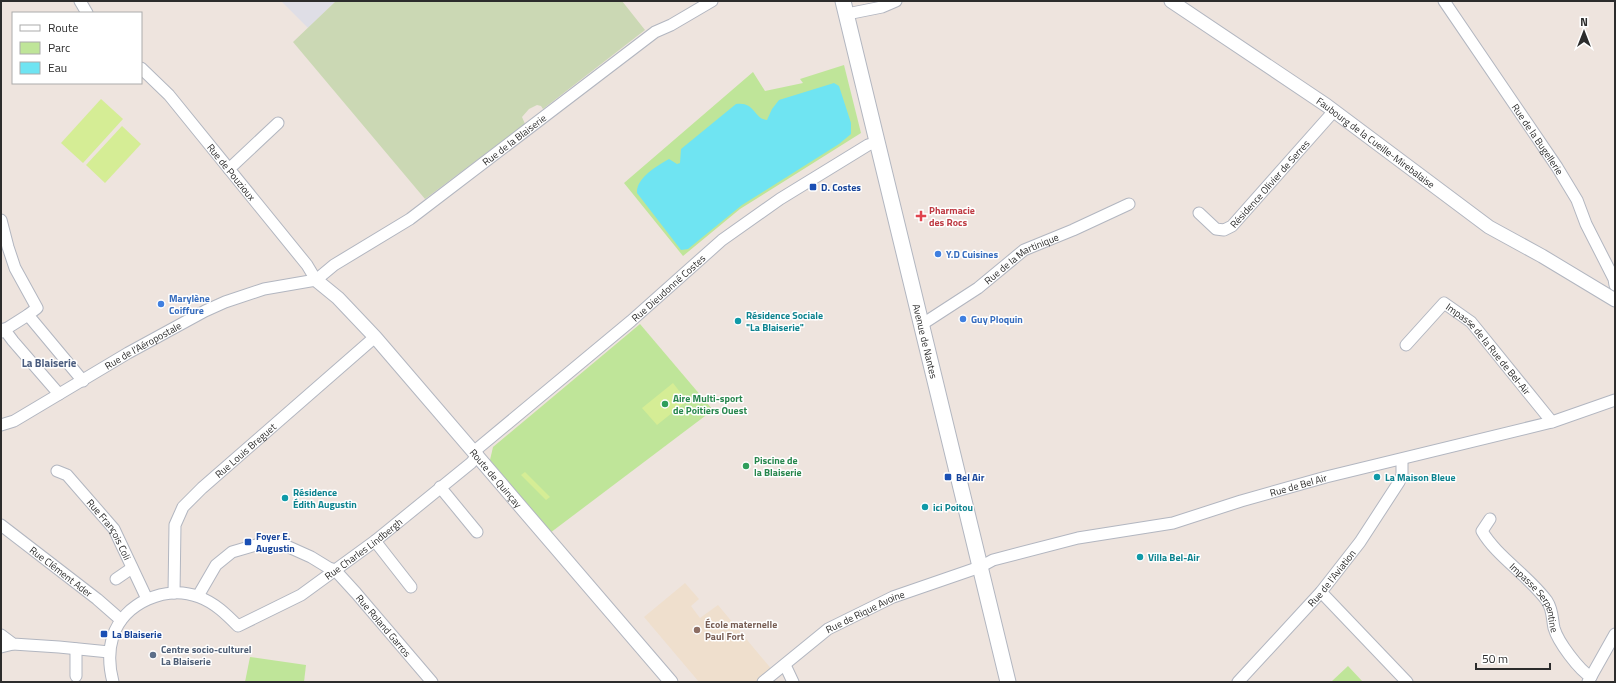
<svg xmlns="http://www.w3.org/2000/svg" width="1616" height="683" font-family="'Titillium Web',sans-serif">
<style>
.industrial{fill:#dfdee6}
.education{fill:#efdfcd}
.green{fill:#bfe599}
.cemetery{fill:#cbd8b4}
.pitch{fill:#d5ed95}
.water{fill:#6fe4f2}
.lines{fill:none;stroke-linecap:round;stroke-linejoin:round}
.minor-casing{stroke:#b2b6c0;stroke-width:13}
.tertiary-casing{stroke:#b2b6c0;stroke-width:15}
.secondary-casing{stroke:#b2b6c0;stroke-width:17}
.minor{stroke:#fff;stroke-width:11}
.tertiary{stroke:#fff;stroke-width:13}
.secondary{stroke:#fff;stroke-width:15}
.transit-dot{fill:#1a4fb4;stroke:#fff;stroke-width:1.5}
.health-dot{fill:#e0444e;stroke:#fff;stroke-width:1.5}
.shop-dot{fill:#3f7fe0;stroke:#fff;stroke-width:1.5}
.culture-dot{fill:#0f9aa8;stroke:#fff;stroke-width:1.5}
.leisure-dot{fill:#2e9e5b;stroke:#fff;stroke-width:1.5}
.education-dot{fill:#8d6e63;stroke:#fff;stroke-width:1.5}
.service-dot{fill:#5c6f8a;stroke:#fff;stroke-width:1.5}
.labels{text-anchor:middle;stroke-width:3;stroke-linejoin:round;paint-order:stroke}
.street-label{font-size:10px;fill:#2c2c2c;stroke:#fff}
.transit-label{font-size:10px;font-weight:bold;fill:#164399;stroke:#fff;text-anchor:start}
.health-label{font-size:10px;font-weight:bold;fill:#be3a42;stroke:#fff;text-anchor:start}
.shop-label{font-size:10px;font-weight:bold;fill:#366cbe;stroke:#fff;text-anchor:start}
.culture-label{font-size:10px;font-weight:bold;fill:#0d838f;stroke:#fff;text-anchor:start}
.leisure-label{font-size:10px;font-weight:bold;fill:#27864d;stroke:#fff;text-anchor:start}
.education-label{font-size:10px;font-weight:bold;fill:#785e54;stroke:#fff;text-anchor:start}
.service-label{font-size:10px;font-weight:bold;fill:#4e5e75;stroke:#fff;text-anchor:start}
.neighbourhood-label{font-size:11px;font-weight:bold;fill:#4a5c7e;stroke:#fff}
</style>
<rect width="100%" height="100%" fill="#eee4de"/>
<path class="industrial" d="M 281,1 L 336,1 L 308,28 Z"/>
<path class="education" d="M 685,583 L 699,599 L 691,606 L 700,618 L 718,605 L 773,671 L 758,682 L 699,682 L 644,617 Z"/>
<g class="green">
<path d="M 844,65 L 861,133 L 740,209 L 683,256 L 624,183 L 753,72 L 765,91 L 803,83 L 800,79 Z"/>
<path d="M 640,324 L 713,410 L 550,533 L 490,460 L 493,447 Z"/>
<path d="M 250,657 L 306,665 L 304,682 L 245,682 Z"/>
<path d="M 1348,666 L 1363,682 L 1331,682 Z"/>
</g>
<path class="cemetery" d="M 336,1 L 622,1 L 645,30 L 543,109 L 541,106 L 537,105 L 529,109 L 522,117 L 525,124 L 425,199 L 293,42 Z"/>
<g class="pitch">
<path d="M 101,99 L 123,119 L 83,163 L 61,143 Z"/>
<path d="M 122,126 L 141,144 L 105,183 L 86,165 Z"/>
<path d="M 673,383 L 687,401 L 657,425 L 642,408 Z"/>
<path d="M 525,472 L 550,497 L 546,500 L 521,475 Z"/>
</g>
<path class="water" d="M 834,83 L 839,86 L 851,123 L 851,134 L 839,144 L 742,205 L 688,249 L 681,250 L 637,193 C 636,178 657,166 669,159 L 677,164 L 680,163 L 681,149 L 736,104 C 755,101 754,119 767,120 L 772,109 L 779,100 Z"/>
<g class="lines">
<defs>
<g id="minor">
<path d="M 80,1 L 87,13"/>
<path id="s1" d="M 1444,1 L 1557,167 L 1577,200 L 1586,224 L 1614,279 L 1615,285"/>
<path d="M 847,14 L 882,7 L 896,1"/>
<path id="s2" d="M 141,68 L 169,95 L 307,265 L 316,280"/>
<path d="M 229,169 L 278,123"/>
<path id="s3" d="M 1199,213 L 1216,229 L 1224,230 L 1232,226 L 1334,111"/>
<path d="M 1,220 L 8,247 L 15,268 L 37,308 L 28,315 L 83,381"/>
<path id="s4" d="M 921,325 L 978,288 L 1024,250 L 1073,230 L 1129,204"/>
<path d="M 4,329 L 13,341 L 59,394"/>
<path d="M 1,332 L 28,315"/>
<path id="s5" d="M 1406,345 L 1444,303 L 1471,322 L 1552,422"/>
<path id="s6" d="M 1,425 L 14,421 L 128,353 L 205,311 L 225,302 L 264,289 L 316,280 L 334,265 L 410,219 L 655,32 L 671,25 L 712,1"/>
<path id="s7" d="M 57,471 L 67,475 L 114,529 L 147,599"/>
<path d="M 440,487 L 477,532"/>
<path id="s8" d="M 1490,519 L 1482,531 C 1496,556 1529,576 1547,601 C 1553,610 1552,619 1554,628 C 1558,642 1579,670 1591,677"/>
<path id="s9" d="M 1,525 L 97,599 L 121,620"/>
<path d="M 375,541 L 411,587"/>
<path d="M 116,579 L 132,568"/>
<path d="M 1321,592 L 1407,682"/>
<path id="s10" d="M 174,593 L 175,525 L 183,507 L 202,488 L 375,337"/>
<path id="s11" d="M 198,596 L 216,565 L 232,552 L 266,542 L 282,544 L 311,557 L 329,568 L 335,570 L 356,593 L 432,682"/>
<path d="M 1,635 L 13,644 L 59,647 L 109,652"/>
<path d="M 1,647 L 13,644"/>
<path d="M 76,649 L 76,676"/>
<path d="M 785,665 L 793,682"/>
<path id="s12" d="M 113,682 C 109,667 108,652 113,636 C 124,603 166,584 199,597 C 215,603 226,614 238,626 L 301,595 L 375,541 L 471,463 L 477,456 L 477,449 L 631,321 L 722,240 L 780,199 L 868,145 L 878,142"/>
<path id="s13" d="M 763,682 L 828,629 L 893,597 L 980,567 L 993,560 L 1078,538 L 1173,523 L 1241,501 L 1326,477 L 1552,422 L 1615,400"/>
<path id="s14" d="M 1238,682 L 1321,592 L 1360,542 L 1399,482 L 1402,475 L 1402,460"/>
<path d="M 1588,682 L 1615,634"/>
</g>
<g id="tertiary">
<path id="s15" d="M 1171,1 L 1326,105 L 1489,227 L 1542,256 L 1615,300"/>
<path id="s16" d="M 316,280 L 338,298 L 375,337 L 671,682"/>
</g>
<g id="secondary">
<path id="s17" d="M 843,1 L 1008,682"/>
</g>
</defs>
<use href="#minor" class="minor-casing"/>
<use href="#tertiary" class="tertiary-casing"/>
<use href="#secondary" class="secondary-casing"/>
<use href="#minor" class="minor"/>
<use href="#tertiary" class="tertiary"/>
<use href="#secondary" class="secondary"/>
</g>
<g class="transit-dot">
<rect x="809" y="183" width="8" height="8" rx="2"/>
<rect x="944" y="473" width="8" height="8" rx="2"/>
<rect x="244" y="538" width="8" height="8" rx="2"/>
<rect x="100" y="630" width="8" height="8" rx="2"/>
</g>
<path class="health-dot" d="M919 210h4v4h4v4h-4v4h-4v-4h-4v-4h4z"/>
<g class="shop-dot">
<circle cx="938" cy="254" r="4"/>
<circle cx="161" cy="304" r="4"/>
<circle cx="963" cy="319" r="4"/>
</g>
<g class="culture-dot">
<circle cx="738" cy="321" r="4"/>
<circle cx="1377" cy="477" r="4"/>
<circle cx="285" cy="498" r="4"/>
<circle cx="925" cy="507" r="4"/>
<circle cx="1140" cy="557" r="4"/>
</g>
<g class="leisure-dot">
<circle cx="665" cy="404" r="4"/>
<circle cx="746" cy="466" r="4"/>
</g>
<circle class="education-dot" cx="697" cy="630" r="4"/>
<circle class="service-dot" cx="153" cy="655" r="4"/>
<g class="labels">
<g class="street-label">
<text dy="4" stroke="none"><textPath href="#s6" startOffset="593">Rue de la Blaiserie</textPath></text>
<text dy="4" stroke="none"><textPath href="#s1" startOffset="167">Rue de la Bugellerie</textPath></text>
<text dy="4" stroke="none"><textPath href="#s15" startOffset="249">Faubourg de la Cueille-Mirebalaise</textPath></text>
<text dy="4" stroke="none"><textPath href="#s2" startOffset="138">Rue de Pouzioux</textPath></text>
<text dy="4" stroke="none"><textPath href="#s3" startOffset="97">Résidence Olivier de Serres</textPath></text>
<text dy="4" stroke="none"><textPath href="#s4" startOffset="121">Rue de la Martinique</textPath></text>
<text dy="4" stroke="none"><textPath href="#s12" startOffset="752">Rue Dieudonné Costes</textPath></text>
<text dy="4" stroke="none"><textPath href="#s17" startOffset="350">Avenue de Nantes</textPath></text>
<text dy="4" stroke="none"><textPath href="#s6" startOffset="163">Rue de l'Aéropostale</textPath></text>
<text dy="4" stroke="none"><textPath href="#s5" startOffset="121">Impasse de la Rue de Bel-Air</textPath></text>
<text dy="4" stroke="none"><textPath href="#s10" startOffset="172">Rue Louis Breguet</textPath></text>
<text dy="4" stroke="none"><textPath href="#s16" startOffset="268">Route de Quinçay</textPath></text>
<text dy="4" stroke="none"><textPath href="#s13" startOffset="578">Rue de Bel Air</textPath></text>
<text dy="4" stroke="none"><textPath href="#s7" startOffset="80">Rue François Coli</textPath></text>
<text dy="4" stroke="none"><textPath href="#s12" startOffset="348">Rue Charles Lindbergh</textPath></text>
<text dy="4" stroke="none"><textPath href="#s9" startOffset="76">Rue Clément Ader</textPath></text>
<text dy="4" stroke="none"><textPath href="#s14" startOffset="140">Rue de l'Aviation</textPath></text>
<text dy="4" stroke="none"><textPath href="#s8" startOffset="101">Impasse Serpentine</textPath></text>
<text dy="4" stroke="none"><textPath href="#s13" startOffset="125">Rue de Rique Avoine</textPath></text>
<text dy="4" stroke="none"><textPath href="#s11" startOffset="241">Rue Roland Garros</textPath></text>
</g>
<g class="transit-label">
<text x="821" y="191">D. Costes</text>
<text x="956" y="481">Bel Air</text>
<text x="256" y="540">Foyer E.<tspan x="256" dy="12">Augustin</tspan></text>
<text x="112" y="638">La Blaiserie</text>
</g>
<g class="health-label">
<text x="929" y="214">Pharmacie<tspan x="929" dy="12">des Rocs</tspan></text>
</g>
<g class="shop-label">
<text x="946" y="258">Y.D Cuisines</text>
<text x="169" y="302">Marylène<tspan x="169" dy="12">Coiffure</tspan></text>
<text x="971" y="323">Guy Ploquin</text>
</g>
<g class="culture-label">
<text x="746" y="319">Résidence Sociale<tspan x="746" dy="12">"La Blaiserie"</tspan></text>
<text x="1385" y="481">La Maison Bleue</text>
<text x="293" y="496">Résidence<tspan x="293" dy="12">Édith Augustin</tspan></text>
<text x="933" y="511">ici Poitou</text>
<text x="1148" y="561">Villa Bel-Air</text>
</g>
<g class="leisure-label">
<text x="673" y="402">Aire Multi-sport<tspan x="673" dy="12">de Poitiers Ouest</tspan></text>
<text x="754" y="464">Piscine de<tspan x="754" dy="12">la Blaiserie</tspan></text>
</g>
<g class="education-label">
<text x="705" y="628">École maternelle<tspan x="705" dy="12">Paul Fort</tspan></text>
</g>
<g class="service-label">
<text x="161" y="653">Centre socio-culturel<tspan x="161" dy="12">La Blaiserie</tspan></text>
</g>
<g class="neighbourhood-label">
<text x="49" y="367">La Blaiserie</text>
</g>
</g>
<rect width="1616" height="683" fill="none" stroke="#2c2c2c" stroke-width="4"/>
<rect x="12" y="12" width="130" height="72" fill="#ffffff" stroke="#ababab"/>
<rect x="20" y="25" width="20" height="6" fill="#ffffff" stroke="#ababab"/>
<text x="48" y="32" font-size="12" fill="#2c2c2c">Route</text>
<rect x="20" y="42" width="20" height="12" fill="#bfe599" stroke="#ababab"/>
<text x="48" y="52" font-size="12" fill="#2c2c2c">Parc</text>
<rect x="20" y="62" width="20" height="12" fill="#6fe4f2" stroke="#ababab"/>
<text x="48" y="72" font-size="12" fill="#2c2c2c">Eau</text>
<g transform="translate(1584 32)" stroke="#ffffff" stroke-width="3" paint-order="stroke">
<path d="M0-3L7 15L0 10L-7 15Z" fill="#2c2c2c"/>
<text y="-6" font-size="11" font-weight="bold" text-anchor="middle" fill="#2c2c2c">N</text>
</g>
<path d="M1476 663v6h74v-6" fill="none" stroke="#2c2c2c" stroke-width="2"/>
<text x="1482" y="663" font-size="12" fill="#2c2c2c" stroke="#ffffff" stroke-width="3" paint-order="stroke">50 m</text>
</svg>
